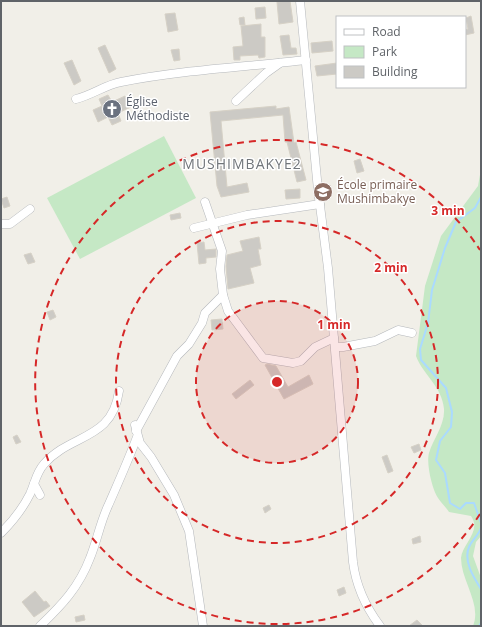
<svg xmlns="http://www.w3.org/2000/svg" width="482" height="627" font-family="'Open Sans',sans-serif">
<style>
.green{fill:#c5e8c5}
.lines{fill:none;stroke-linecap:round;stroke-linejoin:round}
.stream{stroke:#aadaff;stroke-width:2}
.building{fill:#cccac5;stroke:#d6d1c6}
.minor-casing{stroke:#b5b8bc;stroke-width:9}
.minor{stroke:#fff;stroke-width:8}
.ring{fill:none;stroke:#d62828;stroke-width:2;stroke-dasharray:7 5}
.labels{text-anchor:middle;stroke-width:3;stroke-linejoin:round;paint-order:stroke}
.worship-label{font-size:12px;fill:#5b616d;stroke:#fff;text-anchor:start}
.education-label{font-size:12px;fill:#785e54;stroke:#fff;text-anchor:start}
.quarter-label{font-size:14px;letter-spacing:1px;fill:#70757a;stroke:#fff}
.centre{fill:#d62828;stroke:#fff;stroke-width:2}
.ring-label{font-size:12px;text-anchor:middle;font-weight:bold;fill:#d62828;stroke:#fff;stroke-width:3;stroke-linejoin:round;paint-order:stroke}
</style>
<rect width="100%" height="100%" fill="#f1efe8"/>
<g class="green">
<path d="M 164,136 L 196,198 L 80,259 L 47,198 Z"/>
<path d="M 481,169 L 481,536 L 476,542 L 473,556 L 481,578 L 481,626 L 473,626 C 482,604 461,581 461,558 C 462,544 482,531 471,516 L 449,512 C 446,507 441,503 438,498 C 432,489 426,463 429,453 C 433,439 445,425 444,409 C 442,386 423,375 416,356 L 425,286 L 441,236 L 478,186 Z"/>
</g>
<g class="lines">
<g class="stream">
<path d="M 481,197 L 475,208 L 456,222 L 445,248 L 432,290 L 428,323 L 420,349 L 421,360 L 446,388 L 452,412 L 451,427 L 440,441 L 436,460 L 445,473 L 450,503 L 460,509 L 466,503 L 474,503 L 481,523"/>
<path d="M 481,528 C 478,536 472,540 469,547 C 463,561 474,578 481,589"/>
<path d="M 479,626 L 481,623"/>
</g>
</g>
<g class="building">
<path d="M 290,1 L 293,22 L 279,24 L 277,2 Z"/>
<path d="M 265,7 L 266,18 L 256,19 L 255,8 Z"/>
<path d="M 175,13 L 178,30 L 168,32 L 165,14 Z"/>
<path d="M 471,16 L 474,33 L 465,35 L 465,30 L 468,29 L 466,18 Z"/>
<path d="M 244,17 L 245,25 L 240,25 L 239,18 Z"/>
<path d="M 261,24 L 261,37 L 265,37 L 265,57 L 259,58 L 258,55 L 240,56 L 240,60 L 234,60 L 233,47 L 243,46 L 241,26 Z"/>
<path d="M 289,35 L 291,48 L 296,48 L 297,54 L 283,55 L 280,36 Z"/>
<path d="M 332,41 L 333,51 L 312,53 L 311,43 Z"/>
<path d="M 105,45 L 116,69 L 109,73 L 98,48 Z"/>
<path d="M 179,49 L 180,60 L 174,61 L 171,50 Z"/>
<path d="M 72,60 L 81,81 L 74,85 L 64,63 Z"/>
<path d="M 337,63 L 337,74 L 317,76 L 315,66 Z"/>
<path d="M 108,95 L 112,102 L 125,96 L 127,100 L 130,99 L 132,103 L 129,105 L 131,107 L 118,113 L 121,121 L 112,125 L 108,117 L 98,122 L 93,110 L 102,106 L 99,99 Z"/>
<path d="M 276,106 L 276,109 L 289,107 L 294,143 L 296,142 L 306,180 L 297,182 L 287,142 L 285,142 L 283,115 L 221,121 L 227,187 L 247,183 L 249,192 L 221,197 L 217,186 L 210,112 Z"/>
<path d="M 360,159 L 364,171 L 357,173 L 354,161 Z"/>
<path d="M 300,189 L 300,198 L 286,199 L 285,190 Z"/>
<path d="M 7,197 L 10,206 L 4,208 L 1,199 Z"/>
<path d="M 180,213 L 181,218 L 171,220 L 170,215 Z"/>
<path d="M 259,237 L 261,249 L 258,249 L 261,265 L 250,268 L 254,283 L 228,289 L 226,266 L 227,255 L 243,251 L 240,241 Z"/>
<path d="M 204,242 L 205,250 L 216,249 L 216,257 L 206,258 L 206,263 L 199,264 L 197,243 Z"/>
<path d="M 31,253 L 35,262 L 28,264 L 24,255 Z"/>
<path d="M 53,310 L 56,317 L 50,320 L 47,312 Z"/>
<path d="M 222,319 L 223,329 L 212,330 L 211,320 Z"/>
<path d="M 267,364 L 276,366 L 288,387 L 309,375 L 313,384 L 284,399 L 265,365 Z"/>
<path d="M 250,380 L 254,385 L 236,399 L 232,394 Z"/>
<path d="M 17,435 L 21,442 L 16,444 L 13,437 Z"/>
<path d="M 419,444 L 421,450 L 414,453 L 411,447 Z"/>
<path d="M 387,455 L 393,471 L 388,473 L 382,457 Z"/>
<path d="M 269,505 L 271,509 L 265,513 L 263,508 Z"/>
<path d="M 420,536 L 421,542 L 413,544 L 412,539 Z"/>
<path d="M 344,587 L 346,593 L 339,596 L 337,590 Z"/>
<path d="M 35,591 L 44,602 L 46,601 L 50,606 L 34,617 L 22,602 Z"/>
<path d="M 84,615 L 85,620 L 76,622 L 75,617 Z"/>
<path d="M 417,620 L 423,626 L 409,626 Z"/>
</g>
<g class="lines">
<defs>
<g id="minor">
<path d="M 300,1 L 318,190 L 328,268 L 353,562 C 356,586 365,606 380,626"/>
<path d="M 76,99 C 92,95 105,85 121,82 C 182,70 245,67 306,60"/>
<path d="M 236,101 L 266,73 L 280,63"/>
<path d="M 205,202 L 222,251 L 220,269 L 223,295 L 228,311 L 263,358 L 293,363 L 301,361 L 315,347 L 334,338"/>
<path d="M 1,224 L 10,224 L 30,209"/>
<path d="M 194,228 L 247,215 L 320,204"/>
<path d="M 335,347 L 343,347 L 375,341 L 398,330 L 412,333"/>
<path d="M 135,425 L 140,443 L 151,457 L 174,495 L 189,531 L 203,626"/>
<path d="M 136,431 L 177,356 L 189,344 L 202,323 L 205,313 L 223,295"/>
<path d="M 34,484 L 40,495"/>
<path d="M 1,533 C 12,522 23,508 30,494 C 35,483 36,473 44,464 C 71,433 112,441 119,391"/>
<path d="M 40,626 C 62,605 79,587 90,558 C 97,541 100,523 108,506 C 118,483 128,461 137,437"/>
</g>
</defs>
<use href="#minor" class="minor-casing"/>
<use href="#minor" class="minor"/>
</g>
<circle cx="277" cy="382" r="81" fill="#d62828" fill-opacity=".12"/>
<g class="ring">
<circle cx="277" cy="382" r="81"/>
<circle cx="277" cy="382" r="161"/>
<path d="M480 514A242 242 0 1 1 480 250"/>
</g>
<defs>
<symbol id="church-disc" viewBox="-11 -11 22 22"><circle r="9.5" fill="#6b7280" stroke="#fff"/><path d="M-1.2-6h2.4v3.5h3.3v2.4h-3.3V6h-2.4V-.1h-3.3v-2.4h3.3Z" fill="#fff"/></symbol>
<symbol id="school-disc" viewBox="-11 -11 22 22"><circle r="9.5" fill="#8d6e63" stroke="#fff"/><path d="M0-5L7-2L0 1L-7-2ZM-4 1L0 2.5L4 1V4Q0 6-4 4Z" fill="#fff"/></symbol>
</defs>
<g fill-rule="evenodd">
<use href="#church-disc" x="101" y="98" width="22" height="22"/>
<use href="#school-disc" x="312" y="181" width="22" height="22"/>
</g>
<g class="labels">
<g class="worship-label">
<text x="126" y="106">Église<tspan x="126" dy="14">Méthodiste</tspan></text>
</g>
<g class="education-label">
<text x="337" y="189">École primaire<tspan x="337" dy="14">Mushimbakye</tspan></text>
</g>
<g class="quarter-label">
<text x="242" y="169">MUSHIMBAKYE2</text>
</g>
</g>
<circle cx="277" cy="382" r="6" class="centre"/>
<g class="ring-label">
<text x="448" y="215">3 min</text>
<text x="391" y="272">2 min</text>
<text x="334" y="329">1 min</text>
</g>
<rect width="482" height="627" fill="none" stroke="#5f6368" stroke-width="4"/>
<rect x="336" y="16" width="130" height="72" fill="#ffffff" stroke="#bfc1c3"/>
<rect x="344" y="29" width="20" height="6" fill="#ffffff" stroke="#bfc1c3"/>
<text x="372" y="36" font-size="12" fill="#5f6368">Road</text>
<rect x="344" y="46" width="20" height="12" fill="#c5e8c5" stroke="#bfc1c3"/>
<text x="372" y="56" font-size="12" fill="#5f6368">Park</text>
<rect x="344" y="66" width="20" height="12" fill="#cccac5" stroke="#bfc1c3"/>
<text x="372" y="76" font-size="12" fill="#5f6368">Building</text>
</svg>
